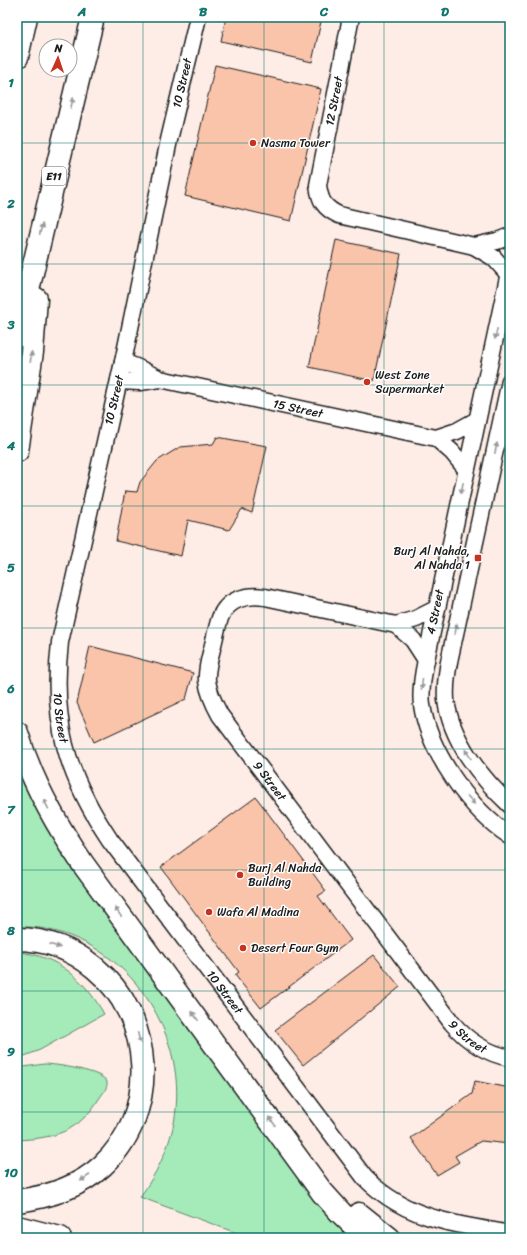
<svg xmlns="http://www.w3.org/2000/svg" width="527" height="1255" font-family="Sriracha,sans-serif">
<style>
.green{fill:#a4ebb9;stroke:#60846a}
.building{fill:#fac4ab;stroke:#1c1c1c}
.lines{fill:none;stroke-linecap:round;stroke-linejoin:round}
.minor-casing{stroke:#1c1c1c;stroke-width:19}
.primary-casing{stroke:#1c1c1c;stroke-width:25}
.motorway-casing{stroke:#1c1c1c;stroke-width:25}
.minor{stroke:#fff;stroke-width:16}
.primary{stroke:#fff;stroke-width:22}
.motorway{stroke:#fff;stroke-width:22}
.oneway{fill:#999}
.grid{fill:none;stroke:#0f766e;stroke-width:1;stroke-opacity:0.55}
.poi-dot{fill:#c8321e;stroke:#fff;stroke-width:1.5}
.labels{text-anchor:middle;stroke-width:3;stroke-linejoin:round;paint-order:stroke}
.shield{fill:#fff;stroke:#606060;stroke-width:1}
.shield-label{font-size:11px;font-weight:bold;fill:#1c1c1c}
.street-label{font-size:12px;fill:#1c1c1c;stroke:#fff}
.poi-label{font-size:12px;fill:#1c1c1c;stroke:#fff;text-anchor:start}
.neatline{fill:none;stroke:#0f766e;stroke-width:1.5}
.grid-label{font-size:13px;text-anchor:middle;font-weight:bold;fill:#0f766e}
</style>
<rect width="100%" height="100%" fill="#feede6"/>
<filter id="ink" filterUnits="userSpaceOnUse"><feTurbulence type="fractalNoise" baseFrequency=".025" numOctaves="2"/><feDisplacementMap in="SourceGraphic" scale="8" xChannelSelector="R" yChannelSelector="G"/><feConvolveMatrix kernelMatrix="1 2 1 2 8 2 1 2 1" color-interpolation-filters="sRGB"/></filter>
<g filter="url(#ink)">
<g class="green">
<path d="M 17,767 L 27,789 L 354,1238 L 250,1238 L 140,1197 C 156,1174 168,1151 174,1123 C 190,1039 134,949 50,930 C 39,927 28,927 17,927 Z"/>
<path d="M 17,952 C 58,955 85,980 104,1014 L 40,1050 L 17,1059 Z"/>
<path d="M 44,1064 C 55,1064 103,1071 107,1082 C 108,1088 102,1094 99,1099 C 78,1132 56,1138 17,1140 L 17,1068 Z"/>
</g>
<g class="building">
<path d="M 226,17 L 322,17 L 312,62 L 221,41 Z"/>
<path d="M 215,65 L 321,89 L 291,221 L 185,196 Z"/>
<path d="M 336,240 L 401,254 L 374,381 L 309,367 Z"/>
<path d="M 217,437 L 267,446 L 252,513 L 242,509 L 229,530 L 188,520 L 181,556 L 116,541 L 125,491 L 137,492 L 140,482 L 157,461 L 180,447 L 213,444 Z"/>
<path d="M 90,646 L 193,673 L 186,699 L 94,742 L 77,703 Z"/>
<path d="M 256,797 L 326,891 L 318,896 L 351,940 L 261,1008 L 235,975 L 239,972 L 161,867 Z"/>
<path d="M 374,955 L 400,987 L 303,1065 L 275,1030 Z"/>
<path d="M 475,1081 L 510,1088 L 510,1144 L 481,1141 L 455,1156 L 459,1162 L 437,1175 L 411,1138 L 472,1094 Z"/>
</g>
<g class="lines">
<defs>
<g id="minor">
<path id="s1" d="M 198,17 L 169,140 L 123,362 L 60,642 C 51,721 66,774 110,840 L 365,1178 C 374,1187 384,1195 396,1202 C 429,1222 473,1227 510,1234"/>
<path d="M 351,17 L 318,185 C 320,201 324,208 339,215 L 474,246 L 494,258 L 509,275"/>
<path d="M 474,246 L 497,241 L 510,236"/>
<path d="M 510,268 L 426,660 C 423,674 420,690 422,705 C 429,752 470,810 510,836"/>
<path id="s2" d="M 123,362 L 136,367 L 160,379 L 436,438 L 452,452 L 466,469"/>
<path d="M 119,381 L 140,382 L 160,379"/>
<path d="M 510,381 L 450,657 C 447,671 445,685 446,700 C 451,740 481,778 510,805"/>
<path d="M 436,438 L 457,431 L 477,420"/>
<path id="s3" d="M 436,609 L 416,619 L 396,625 L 265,597 C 247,594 227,599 220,618 C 217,627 215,636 213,645 C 210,657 206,669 207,681 C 209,694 214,704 220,715 L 452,1023 C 468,1042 486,1053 510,1058"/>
<path d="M 396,625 L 413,640 L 426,660"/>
</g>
<path id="primary" d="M 17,1227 L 60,1238"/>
<g id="motorway">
<path d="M 17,57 L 26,17"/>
<path d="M 17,336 L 93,17"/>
<path d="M 17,451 L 32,352 L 36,299"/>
<path d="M 17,733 C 31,780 55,823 83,864 L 322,1192 L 341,1213 L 367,1238"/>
<path d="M 17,939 C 46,939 73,950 95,968 C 154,1017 160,1113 102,1166 C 78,1188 49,1197 17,1201"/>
<path d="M 359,1214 L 389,1238"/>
</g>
</defs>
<use href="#minor" class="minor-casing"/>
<use href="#primary" class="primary-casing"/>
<use href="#motorway" class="motorway-casing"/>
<use href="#minor" class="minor"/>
<use href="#primary" class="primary"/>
<use href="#motorway" class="motorway"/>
</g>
<defs><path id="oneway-solid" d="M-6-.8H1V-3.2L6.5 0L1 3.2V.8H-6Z"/></defs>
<g class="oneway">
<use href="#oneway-solid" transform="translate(72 103) rotate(-76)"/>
<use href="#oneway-solid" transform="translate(41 229) rotate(-76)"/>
<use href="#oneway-solid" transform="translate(496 334) rotate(102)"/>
<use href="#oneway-solid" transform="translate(31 357) rotate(-82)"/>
<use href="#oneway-solid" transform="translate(496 448) rotate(-78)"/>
<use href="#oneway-solid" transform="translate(462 488) rotate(102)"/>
<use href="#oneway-solid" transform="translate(456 629) rotate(-78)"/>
<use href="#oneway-solid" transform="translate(422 684) rotate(95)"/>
<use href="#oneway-solid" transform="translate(468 754) rotate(-122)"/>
<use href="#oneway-solid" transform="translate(471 800) rotate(49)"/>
<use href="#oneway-solid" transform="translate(46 804) rotate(-117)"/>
<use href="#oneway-solid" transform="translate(118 912) rotate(-126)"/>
<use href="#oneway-solid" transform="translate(55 946) rotate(19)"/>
<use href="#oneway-solid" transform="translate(195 1016) rotate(-126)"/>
<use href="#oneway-solid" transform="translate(139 1038) rotate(76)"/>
<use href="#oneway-solid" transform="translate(272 1121) rotate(-126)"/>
<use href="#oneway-solid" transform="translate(85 1178) rotate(147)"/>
</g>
</g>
<path class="grid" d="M 143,17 L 143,1238M 264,17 L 264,1238M 384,17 L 384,1238M 17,143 L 510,143M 17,264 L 510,264M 17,385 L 510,385M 17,506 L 510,506M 17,628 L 510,628M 17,749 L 510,749M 17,870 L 510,870M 17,991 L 510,991M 17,1112 L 510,1112"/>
<g class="poi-dot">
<circle cx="253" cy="143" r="4"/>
<circle cx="367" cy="382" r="4"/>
<rect x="474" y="554" width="8" height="8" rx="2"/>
<circle cx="240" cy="875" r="4"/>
<circle cx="209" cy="912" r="4"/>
<circle cx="243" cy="948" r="4"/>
</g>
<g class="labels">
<rect class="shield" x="42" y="167" width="24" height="18" rx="3"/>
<g class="shield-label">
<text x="54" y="180">E11</text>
</g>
<g class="street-label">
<text transform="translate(182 83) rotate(-77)" y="4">10 Street</text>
<text transform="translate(334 101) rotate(-79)" y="4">12 Street</text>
<text transform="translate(114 400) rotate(-77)" y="4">10 Street</text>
<text dy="4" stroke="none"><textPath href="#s2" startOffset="182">15 Street</textPath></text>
<text transform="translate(435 612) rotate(-78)" y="4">4 Street</text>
<text dy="4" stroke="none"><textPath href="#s1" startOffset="716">10 Street</textPath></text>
<text dy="4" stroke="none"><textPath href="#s3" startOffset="415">9 Street</textPath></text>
<text dy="4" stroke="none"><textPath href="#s1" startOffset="1040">10 Street</textPath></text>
<text dy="4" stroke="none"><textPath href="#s3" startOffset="739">9 Street</textPath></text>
</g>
<g class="poi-label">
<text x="261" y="147">Nasma Tower</text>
<text x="375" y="379">West Zone<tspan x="375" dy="14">Supermarket</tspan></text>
<text x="470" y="555" text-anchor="end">Burj Al Nahda,<tspan x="470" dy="14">Al Nahda 1</tspan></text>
<text x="248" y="872">Burj Al Nahda<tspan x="248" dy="14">Building</tspan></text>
<text x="217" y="916">Wafa Al Madina</text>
<text x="251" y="952">Desert Four Gym</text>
</g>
</g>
<rect width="527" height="1255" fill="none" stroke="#fff" stroke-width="44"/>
<g transform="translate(58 58) rotate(3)"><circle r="19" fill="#ffffff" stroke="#a4a4a4"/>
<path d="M0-3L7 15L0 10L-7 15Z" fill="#c8321e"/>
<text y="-6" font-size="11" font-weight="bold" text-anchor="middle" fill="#1c1c1c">N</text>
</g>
<rect x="22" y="22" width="483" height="1211" class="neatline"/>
<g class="grid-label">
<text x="82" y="16">A</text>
<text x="203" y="16">B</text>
<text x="324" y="16">C</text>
<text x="445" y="16">D</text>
<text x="11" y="87">1</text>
<text x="11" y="208">2</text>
<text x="11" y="329">3</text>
<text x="11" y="450">4</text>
<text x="11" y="572">5</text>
<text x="11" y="693">6</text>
<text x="11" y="814">7</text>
<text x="11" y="935">8</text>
<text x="11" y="1056">9</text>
<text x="11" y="1177">10</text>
</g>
</svg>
